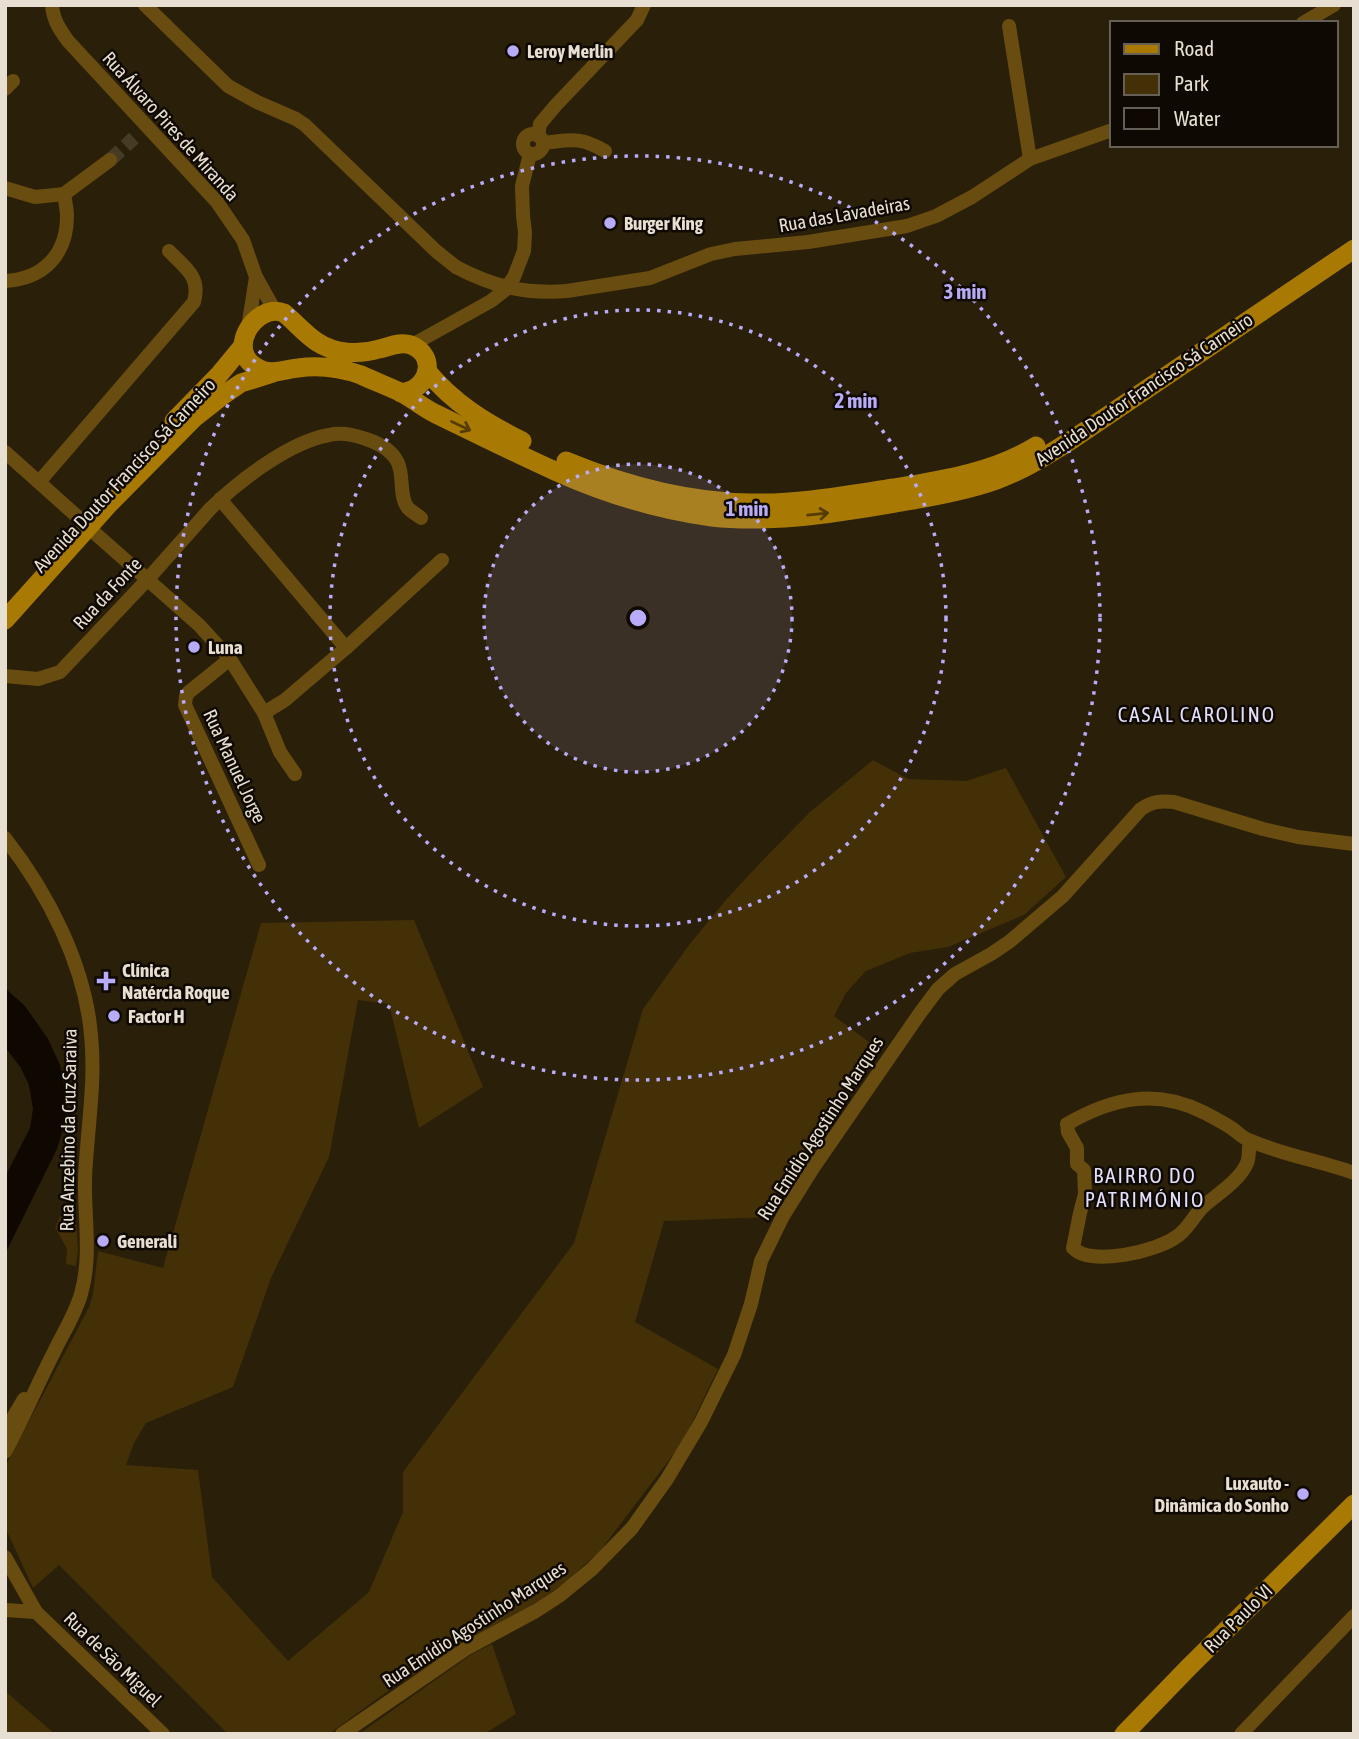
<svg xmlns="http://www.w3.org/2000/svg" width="1359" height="1739" font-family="'Asap Condensed',sans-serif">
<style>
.green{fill:#433007}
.water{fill:#0f0801}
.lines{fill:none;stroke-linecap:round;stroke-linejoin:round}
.minor-tunnel{stroke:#463c26;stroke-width:14;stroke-dasharray:14 7;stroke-linecap:butt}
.minor{stroke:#694d10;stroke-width:14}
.major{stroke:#a87a04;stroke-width:19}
.minor-bridge{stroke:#694d10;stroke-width:14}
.oneway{stroke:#543c03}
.ring{fill:none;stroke:#b8abf7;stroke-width:3.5;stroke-dasharray:3.5 7}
.poi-dot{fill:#b8abf7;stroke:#0f0903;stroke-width:2.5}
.labels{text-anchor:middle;stroke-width:5;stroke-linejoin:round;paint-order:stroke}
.poi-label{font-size:19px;font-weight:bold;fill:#e7dfd1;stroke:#0f0903;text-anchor:start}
.street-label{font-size:19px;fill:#e7dfd1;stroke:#0f0903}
.neighbourhood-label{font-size:21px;letter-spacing:2px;fill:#e2defb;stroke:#0f0903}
.centre{fill:#b8abf7;stroke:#0f0903;stroke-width:3.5}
.ring-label{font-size:21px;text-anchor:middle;font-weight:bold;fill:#b8abf7;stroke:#0f0903;stroke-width:5;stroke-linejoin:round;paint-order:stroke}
</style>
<rect width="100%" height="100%" fill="#2a1f08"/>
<g class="green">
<path d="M 873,760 L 908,779 L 966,781 L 1006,768 L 1066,877 L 1024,915 L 948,947 L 910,953 L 866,971 L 846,993 L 834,1016 L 877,1048 L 820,1144 L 768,1217 L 664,1221 L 635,1322 L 718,1369 L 682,1443 L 600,1551 L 570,1578 L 541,1600 L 395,1686 L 329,1734 L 228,1734 L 59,1565 L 33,1588 L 5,1527 L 5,1467 L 89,1307 L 93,1294 L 98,1251 L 163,1268 L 261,923 L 414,920 L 483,1087 L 419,1128 L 389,1004 L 358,1000 L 329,1157 L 271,1278 L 233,1387 L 146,1423 L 134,1443 L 126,1465 L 198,1470 L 212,1577 L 288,1661 L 369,1592 L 403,1512 L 403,1472 L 574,1243 L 643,1009 L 689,945 L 725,901 L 761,862 L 810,812 Z"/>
<path d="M 65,1213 L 70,1213 L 76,1219 L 78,1250 L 76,1266 L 66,1264 L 67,1249 L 55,1227 L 60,1217 Z"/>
<path d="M 492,1644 L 516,1714 L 484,1734 L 359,1734 L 472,1654 Z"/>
<path d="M 5,1691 L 55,1734 L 5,1734 Z"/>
</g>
<path class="water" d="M 5,988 L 25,1006 L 48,1039 L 60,1065 L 67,1105 L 66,1119 L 57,1149 L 5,1254 L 5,1177 L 30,1128 L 33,1109 L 29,1085 L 21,1068 L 5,1047 Z"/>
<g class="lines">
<path class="minor-tunnel" d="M 110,160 L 134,138"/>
<g class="minor">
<path d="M 52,5 C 53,20 60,30 68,41 L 217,202 L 243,240 L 256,277 L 275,311"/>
<path d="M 145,5 L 228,86 L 257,102 L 296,119 L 305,125 L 436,251 L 456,267"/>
<path d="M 1303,23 L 1334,5"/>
<path d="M 1009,26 L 1030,159"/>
<path d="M 5,89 L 13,81"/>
<circle cx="533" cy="144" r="10"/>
<path d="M 538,136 L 540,124 L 556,105 L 637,20 L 644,5"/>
<path d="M 543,143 C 571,140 579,136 605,151"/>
<path d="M 5,188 L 35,197 L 64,194 L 110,160"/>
<path d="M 5,281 C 43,279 67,255 67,216 C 67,209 65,201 64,194"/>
<path d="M 567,291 L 650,278 L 711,254 L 735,249 L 808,242 L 907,226 L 936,216 L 972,197 L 1030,159 L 1112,130"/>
<path d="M 248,328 L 256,277"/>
<path d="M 412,345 L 491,301 L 505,290 L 514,277 L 524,251 L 525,233 L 523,215 L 522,186 L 530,154"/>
<path d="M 5,452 L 80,519"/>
<path d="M 39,482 L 194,302 C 201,276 185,268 169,251"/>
<path d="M 220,499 L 346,648"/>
<path d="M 89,528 L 199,625 L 230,659 L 264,713 L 280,752 L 295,774"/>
<path d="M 230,659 L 189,692 L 186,696 L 185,705 L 259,865"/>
<path d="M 5,676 L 38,679 L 60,672 L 147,580 L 210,509 C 239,481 289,442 329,435 C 341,432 355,435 366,439 C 378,443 391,450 397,461 C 405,475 398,496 408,508 C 412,512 417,515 421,518"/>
<path d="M 264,713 L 285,700 L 346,648 L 442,560"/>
<path d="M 5,838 C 48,893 85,965 91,1035 C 96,1083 87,1130 85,1178 C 84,1217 92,1256 81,1294 C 75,1315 63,1333 54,1352 C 37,1385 23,1419 5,1452"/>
<path d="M 1250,1141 C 1248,1148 1250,1156 1247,1163 C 1240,1180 1219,1193 1205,1205 C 1194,1214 1189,1229 1176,1237 C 1157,1251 1091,1267 1073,1248 L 1080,1213 L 1085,1194 L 1084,1170 L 1077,1164 L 1077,1148 L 1068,1132 L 1067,1124 C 1112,1098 1156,1088 1205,1113 C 1214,1118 1224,1123 1233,1129 C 1239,1134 1244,1139 1251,1141 C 1284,1155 1320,1161 1354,1173"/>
<path d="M 5,1431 L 24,1399"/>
<path d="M 5,1557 L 36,1612 L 163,1734"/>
<path d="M 5,1610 L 36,1612"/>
<path d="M 342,1734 L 467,1648 L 536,1611 L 559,1596 L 592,1569 L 632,1528 L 667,1479 L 701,1422 L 734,1355 L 751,1304 L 761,1261 L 783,1216 L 813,1168 L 920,1013 L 938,989 L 955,974 L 991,954 L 1009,942 L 1063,896 L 1141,809 C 1153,801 1160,801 1174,802 L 1263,829 L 1298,837 L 1354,844"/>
<path d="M 1241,1734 L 1354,1616"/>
</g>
<g class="major">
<path d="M 427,371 C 453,403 486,423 522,441"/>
<path d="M 401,393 C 429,390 438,356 411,345 C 400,341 389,347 379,349 C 359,355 335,354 317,342 C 305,334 295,322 284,313 C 256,301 221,354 262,370 C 274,375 286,369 298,368 C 320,365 341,368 361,375 C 374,381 387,386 400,392 C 412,398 423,408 436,414 C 475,433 515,453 555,471 C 604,493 659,510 712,517 C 773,524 847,512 907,501 C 937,496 976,489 1004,477 C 1029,467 1051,453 1073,439 L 1354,249"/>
<path d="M 174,421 L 218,376 L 242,347"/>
<path d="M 566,461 C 624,485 688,502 751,503 C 799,504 847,495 894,488 C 943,480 994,472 1036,446"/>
<path d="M 5,620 L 110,503 L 194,418 L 222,396 L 241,383 L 273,373"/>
<path d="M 1124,1734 L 1189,1667 L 1354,1504"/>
</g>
<path class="minor-bridge" d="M 456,267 C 494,287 524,294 567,291"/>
</g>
<defs><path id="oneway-shaft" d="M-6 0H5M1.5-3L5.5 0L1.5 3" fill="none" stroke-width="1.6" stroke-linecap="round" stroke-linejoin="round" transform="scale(1.75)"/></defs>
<g class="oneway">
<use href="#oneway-shaft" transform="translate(461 426) rotate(26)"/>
<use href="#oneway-shaft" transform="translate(818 514) rotate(-6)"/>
</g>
<circle cx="638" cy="618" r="154" fill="#b8abf7" fill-opacity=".12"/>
<g class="ring">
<circle cx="638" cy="618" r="154"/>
<circle cx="638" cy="618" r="308"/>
<circle cx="638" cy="618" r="462"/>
</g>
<g class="poi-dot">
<circle cx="513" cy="51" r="7"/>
<circle cx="610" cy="223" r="7"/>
<circle cx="194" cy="647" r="7"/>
<path d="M102.5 970.5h7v7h7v7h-7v7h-7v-7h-7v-7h7z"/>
<circle cx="114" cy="1016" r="7"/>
<circle cx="103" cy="1241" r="7"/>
<circle cx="1303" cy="1494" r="7"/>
</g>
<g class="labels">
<g class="poi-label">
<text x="527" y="58">Leroy Merlin</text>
<text x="624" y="230">Burger King</text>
<text x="208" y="654">Luna</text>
<text x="122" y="977">Clínica<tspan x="122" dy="22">Natércia Roque</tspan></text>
<text x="128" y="1023">Factor H</text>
<text x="117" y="1248">Generali</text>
<text x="1289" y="1490" text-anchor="end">Luxauto -<tspan x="1289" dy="22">Dinâmica do Sonho</tspan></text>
</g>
<g class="street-label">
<text transform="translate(171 126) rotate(48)" y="7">Rua Álvaro Pires de Miranda</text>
<text transform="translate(844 214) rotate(-10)" y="7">Rua das Lavadeiras</text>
<text transform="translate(1144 389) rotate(-34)" y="7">Avenida Doutor Francisco Sá Carneiro</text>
<text transform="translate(124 475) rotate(-47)" y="7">Avenida Doutor Francisco Sá Carneiro</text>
<text transform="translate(107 593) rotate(-47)" y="7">Rua da Fonte</text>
<text transform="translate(235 766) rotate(65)" y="7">Rua Manuel Jorge</text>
<text transform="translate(820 1128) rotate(-57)" y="7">Rua Emídio Agostinho Marques</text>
<text transform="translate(68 1130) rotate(-89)" y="7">Rua Anzebino da Cruz Saraiva</text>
<text transform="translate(1238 1618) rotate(-45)" y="7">Rua Paulo VI</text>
<text transform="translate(474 1624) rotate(-33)" y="7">Rua Emídio Agostinho Marques</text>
<text transform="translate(113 1659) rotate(44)" y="7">Rua de São Miguel</text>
</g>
<g class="neighbourhood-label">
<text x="1197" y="722">CASAL CAROLINO</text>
<text x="1145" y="1183">BAIRRO DO<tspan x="1145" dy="24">PATRIMÓNIO</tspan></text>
</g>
</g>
<circle cx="638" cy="618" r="10" class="centre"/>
<g class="ring-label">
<text x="965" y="299">3 min</text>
<text x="856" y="408">2 min</text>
<text x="747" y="516">1 min</text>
</g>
<rect width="1359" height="1739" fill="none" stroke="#e7dfd1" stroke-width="14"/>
<rect x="1110" y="21" width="228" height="126" fill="#0f0903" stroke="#655f55" stroke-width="2"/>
<rect x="1124" y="44" width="35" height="10" fill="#a87a04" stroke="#655f55" stroke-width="2"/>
<text x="1174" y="56" font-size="21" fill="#e7dfd1">Road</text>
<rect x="1124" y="74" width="35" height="21" fill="#433007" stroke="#655f55" stroke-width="2"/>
<text x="1174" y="91" font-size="21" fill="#e7dfd1">Park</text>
<rect x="1124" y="108" width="35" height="21" fill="#0f0801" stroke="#655f55" stroke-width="2"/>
<text x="1174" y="126" font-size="21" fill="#e7dfd1">Water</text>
</svg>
